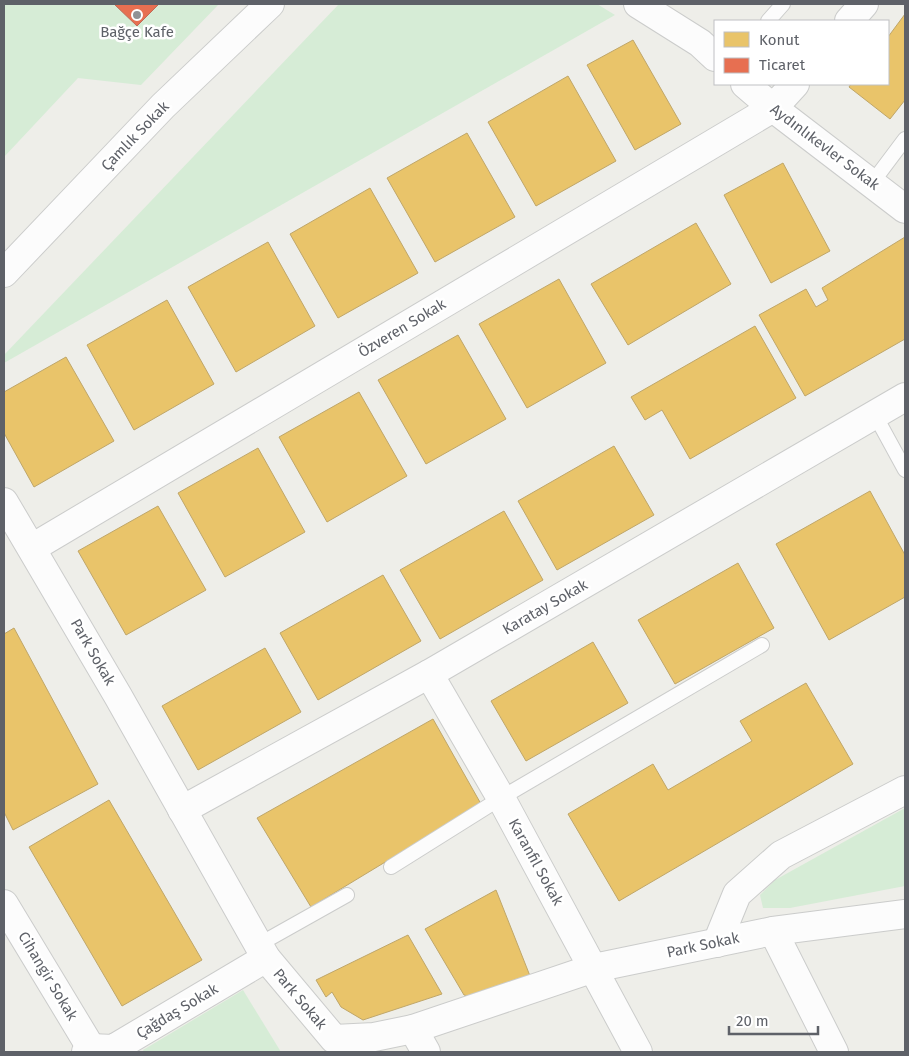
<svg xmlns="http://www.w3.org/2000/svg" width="909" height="1056" font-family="'Fira Sans',sans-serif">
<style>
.green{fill:#d6ecd6}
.homes{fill:#e9c46a;stroke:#bfa669}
.shops{fill:#e76f51;stroke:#be6b58}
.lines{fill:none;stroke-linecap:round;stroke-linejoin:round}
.lane-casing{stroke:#cbcccb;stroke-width:16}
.street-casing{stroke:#cbcccb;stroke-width:30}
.lane{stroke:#fcfcfc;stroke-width:14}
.street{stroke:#fcfcfc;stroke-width:28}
.poi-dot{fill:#909295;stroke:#fff;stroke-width:2}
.labels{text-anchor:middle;stroke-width:5;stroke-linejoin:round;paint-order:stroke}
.poi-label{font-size:15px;fill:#5e6168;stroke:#fff}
.street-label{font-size:15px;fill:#5e6168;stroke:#fff}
</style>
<rect width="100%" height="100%" fill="#eeeee9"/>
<g class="green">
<path d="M 4,4 L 219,4 L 141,85 L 78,78 L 4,157 Z"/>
<path d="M 339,4 L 597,4 L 615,15 L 4,363 L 4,355 Z"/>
<path d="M 905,808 L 905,886 L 790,908 L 763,908 L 760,895 L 775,880 Z"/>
<path d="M 243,990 L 281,1052 L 144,1052 L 143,1050 Z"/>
</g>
<g class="homes">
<path d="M 905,14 L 905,100 L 890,119 L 849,87 L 851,84 L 888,84 L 888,37 Z"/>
<path d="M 633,40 L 681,124 L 635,150 L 587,65 Z"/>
<path d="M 568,76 L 616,161 L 536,206 L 488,122 Z"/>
<path d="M 467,133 L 515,217 L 435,262 L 387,178 Z"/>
<path d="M 783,163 L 830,251 L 771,283 L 724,195 Z"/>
<path d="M 370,188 L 418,273 L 338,318 L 290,234 Z"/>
<path d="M 696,223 L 731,284 L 628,345 L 591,284 Z"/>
<path d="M 905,237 L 905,339 L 805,396 L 759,315 L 806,289 L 816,307 L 828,300 L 822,288 Z"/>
<path d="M 268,242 L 315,326 L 236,372 L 188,287 Z"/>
<path d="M 559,279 L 606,363 L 527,408 L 479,324 Z"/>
<path d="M 167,300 L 214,384 L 134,430 L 87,345 Z"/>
<path d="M 755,326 L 796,398 L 690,459 L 662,410 L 645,420 L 631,397 Z"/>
<path d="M 458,335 L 506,419 L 426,464 L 378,380 Z"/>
<path d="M 66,357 L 114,441 L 34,487 L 4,433 L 4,392 Z"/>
<path d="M 359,392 L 407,476 L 327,522 L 279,437 Z"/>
<path d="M 614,446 L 654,515 L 557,570 L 518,501 Z"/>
<path d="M 258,448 L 305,532 L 225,577 L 178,493 Z"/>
<path d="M 870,491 L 905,555 L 905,597 L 829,640 L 776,544 Z"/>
<path d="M 158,506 L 206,590 L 126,635 L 78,551 Z"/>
<path d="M 504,511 L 543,580 L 440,639 L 400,570 Z"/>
<path d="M 738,563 L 774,628 L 675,684 L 638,620 Z"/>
<path d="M 383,575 L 421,641 L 318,700 L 280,633 Z"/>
<path d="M 14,628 L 98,784 L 13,830 L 4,812 L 4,634 Z"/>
<path d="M 593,642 L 628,703 L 526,761 L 491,701 Z"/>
<path d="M 265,648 L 301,712 L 198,770 L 162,706 Z"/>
<path d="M 806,683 L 853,764 L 619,901 L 568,814 L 653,764 L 668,790 L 752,741 L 740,721 Z"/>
<path d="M 433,719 L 481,804 L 311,907 L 257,818 Z"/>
<path d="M 109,800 L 202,960 L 122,1006 L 29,847 Z"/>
<path d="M 496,890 L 532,981 L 486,1001 L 464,995 L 425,929 Z"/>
<path d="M 408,935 L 442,994 L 363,1020 L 341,1007 L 332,992 L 326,997 L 316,980 Z"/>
</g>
<path class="shops" d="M 114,4 L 159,4 L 137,26 Z"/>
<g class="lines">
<defs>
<g id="lane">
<path d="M 768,21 L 783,4"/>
<path d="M 872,183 L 905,139"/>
<path d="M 875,415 L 905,470"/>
<path d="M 391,867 L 501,798 L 762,645"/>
<path d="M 258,945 L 347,895"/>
</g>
<g id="street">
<path d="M 638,4 L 700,43 L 715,57"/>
<path d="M 849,21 L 864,4"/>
<path d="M 745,84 L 773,108 L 905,209"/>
<path d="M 4,273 L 163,106 L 270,4"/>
<path d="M 4,502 L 118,696 L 266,958 L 334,1039 L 374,1037 L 413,1029 L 594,968 L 773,931 L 905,914"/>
<path d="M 32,548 L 773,108 L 795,84"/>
<path d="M 429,674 L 501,798 L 638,1052"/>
<path d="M 182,810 L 429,674 L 905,397"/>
<path d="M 4,904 L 91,1048"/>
<path d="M 773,931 L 834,1052"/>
<path d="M 717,943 L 737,894 L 781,855 L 905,790"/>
<path d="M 413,1029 L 426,1052"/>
<path d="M 86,1052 L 91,1048 L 113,1049 L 266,958"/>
</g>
</defs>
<use href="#lane" class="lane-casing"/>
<use href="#street" class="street-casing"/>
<use href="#lane" class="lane"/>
<use href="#street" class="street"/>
</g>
<circle class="poi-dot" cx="137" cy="15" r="5"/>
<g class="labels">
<g class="poi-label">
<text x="137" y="37">Bağçe Kafe</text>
</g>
<g class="street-label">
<text transform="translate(135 136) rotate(-46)" y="5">Çamlık Sokak</text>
<text transform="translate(825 147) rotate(37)" y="5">Aydınlıkevler Sokak</text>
<text transform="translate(402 328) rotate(-31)" y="5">Özveren Sokak</text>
<text transform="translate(545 607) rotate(-30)" y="5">Karatay Sokak</text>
<text transform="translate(93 652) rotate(60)" y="5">Park Sokak</text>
<text transform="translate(536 862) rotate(61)" y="5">Karanfil Sokak</text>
<text transform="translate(703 945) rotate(-12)" y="5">Park Sokak</text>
<text transform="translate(48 976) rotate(59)" y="5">Cihangir Sokak</text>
<text transform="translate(300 999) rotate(50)" y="5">Park Sokak</text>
<text transform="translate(177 1011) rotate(-31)" y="5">Çağdaş Sokak</text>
</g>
</g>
<rect width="909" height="1056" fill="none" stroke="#5e6168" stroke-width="10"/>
<rect x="714" y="20" width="175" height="65" fill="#ffffff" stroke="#bfc0c3"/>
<rect x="724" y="32" width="25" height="15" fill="#e9c46a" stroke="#bfc0c3"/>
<text x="759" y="45" font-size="15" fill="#5e6168">Konut</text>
<rect x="724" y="58" width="25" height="15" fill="#e76f51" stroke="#bfc0c3"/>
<text x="759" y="70" font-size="15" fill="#5e6168">Ticaret</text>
<path d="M729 1026v8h89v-8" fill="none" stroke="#5e6168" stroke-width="2.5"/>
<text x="736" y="1026" font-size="15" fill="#5e6168" stroke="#ffffff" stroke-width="4" paint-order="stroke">20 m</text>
</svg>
